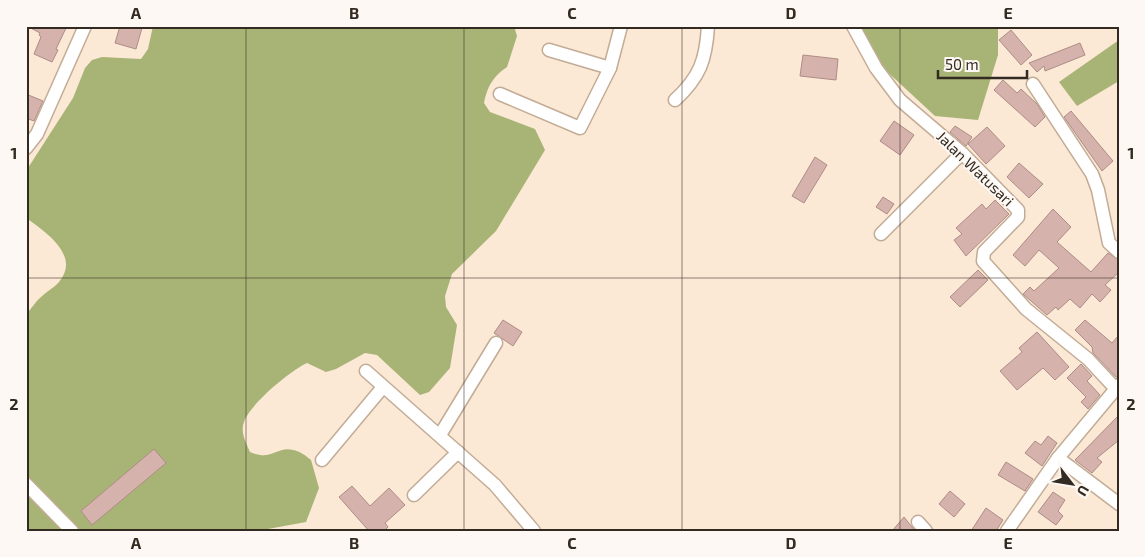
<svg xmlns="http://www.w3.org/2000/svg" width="1145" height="557" font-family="'Exo 2',sans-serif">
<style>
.forest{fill:#a8b475}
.building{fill:#d6b2ac;stroke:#ae8c87}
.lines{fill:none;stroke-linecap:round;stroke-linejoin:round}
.street-casing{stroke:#c3ac95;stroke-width:15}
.street{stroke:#fff;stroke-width:12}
.grid{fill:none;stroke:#332a21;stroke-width:1;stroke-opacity:0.55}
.labels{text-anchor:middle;stroke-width:4;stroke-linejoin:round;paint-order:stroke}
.street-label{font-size:15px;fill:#332a21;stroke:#fdf8f3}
.neatline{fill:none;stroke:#332a21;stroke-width:2}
.grid-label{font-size:16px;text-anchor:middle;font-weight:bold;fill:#332a21}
</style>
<rect width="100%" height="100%" fill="#fbe8d5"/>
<g class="forest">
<path d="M 153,26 L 514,26 L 517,36 L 507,67 C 493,76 487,87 484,103 L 490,112 L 535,129 L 545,150 L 496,231 L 452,274 L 445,296 L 446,307 L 457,325 L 450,368 L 429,392 L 420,395 L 377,355 L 365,353 L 336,369 L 326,372 L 307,363 C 290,371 250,404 244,422 C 240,432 246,443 250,452 C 272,462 276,446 293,450 C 300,451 306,456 311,460 L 319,488 L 306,522 L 257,531 L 26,531 L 26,315 C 31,309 35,302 41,297 C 47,291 54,288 59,282 C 81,256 46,232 26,218 L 26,171 L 73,98 L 85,68 L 92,60 L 102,57 L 141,59 L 148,49 Z"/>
<path d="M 860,26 L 998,26 L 998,55 L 978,120 L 935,116 L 881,66 Z"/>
<path d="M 1119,40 L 1119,81 L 1077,106 L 1059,82 Z"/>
</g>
<g class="building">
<path d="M 27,26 L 67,26 L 56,49 L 58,50 L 52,62 L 34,54 L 41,37 L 39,35 L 40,33 Z"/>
<path d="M 120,26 L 142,28 L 136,49 L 115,43 Z"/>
<path d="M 1011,30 L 1032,55 L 1021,65 L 999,40 Z"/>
<path d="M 1080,43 L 1085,55 L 1045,71 L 1044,66 L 1037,72 L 1029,63 Z"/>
<path d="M 803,55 L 838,59 L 836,80 L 800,76 Z"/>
<path d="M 1003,80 L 1017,93 L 1021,89 L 1037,104 L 1045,117 L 1035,127 L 994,90 Z"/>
<path d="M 26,94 L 43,101 L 34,121 L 26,118 Z"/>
<path d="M 1071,111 L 1113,161 L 1102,171 L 1064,117 Z"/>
<path d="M 894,121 L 914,135 L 900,155 L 880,141 Z"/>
<path d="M 955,126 L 972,137 L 966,146 L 950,132 Z"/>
<path d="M 987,127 L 1005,146 L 986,164 L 968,144 Z"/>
<path d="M 815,157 L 827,165 L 804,203 L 792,196 Z"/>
<path d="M 1019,163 L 1043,184 L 1029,198 L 1007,177 Z"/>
<path d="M 883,197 L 894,204 L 887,214 L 876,207 Z"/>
<path d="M 995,200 L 1009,214 L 966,256 L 954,240 L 962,234 L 956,228 L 982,204 L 986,209 Z"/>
<path d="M 1053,209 L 1071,227 L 1057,242 L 1091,272 L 1108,253 L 1119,260 L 1119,272 L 1105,285 L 1111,290 L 1100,302 L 1092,294 L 1080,308 L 1070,299 L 1058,310 L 1056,307 L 1047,315 L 1023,294 L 1030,287 L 1034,291 L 1059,268 L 1039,250 L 1025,266 L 1013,255 Z"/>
<path d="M 978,270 L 988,280 L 960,307 L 950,297 Z"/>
<path d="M 503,320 L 522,332 L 513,346 L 494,333 Z"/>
<path d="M 1085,320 L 1112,343 L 1119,335 L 1119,377 L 1116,377 L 1093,353 L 1092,347 L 1075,330 Z"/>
<path d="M 1037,332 L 1069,367 L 1055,380 L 1043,368 L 1017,390 L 1000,371 L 1022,352 L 1019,348 Z"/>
<path d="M 1081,364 L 1092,376 L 1087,381 L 1100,395 L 1088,409 L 1081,402 L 1086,397 L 1067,378 Z"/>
<path d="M 1119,415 L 1119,440 L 1097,458 L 1102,462 L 1092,473 L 1075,460 Z"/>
<path d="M 1048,436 L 1057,443 L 1042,466 L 1025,453 L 1035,441 L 1041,445 Z"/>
<path d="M 154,449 L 166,463 L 92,525 L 81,511 Z"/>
<path d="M 1006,462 L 1033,479 L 1025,491 L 998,475 Z"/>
<path d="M 352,486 L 370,506 L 389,488 L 405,505 L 385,523 L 388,527 L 384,531 L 369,531 L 339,497 Z"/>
<path d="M 950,491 L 965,504 L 954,517 L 939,504 Z"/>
<path d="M 1053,492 L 1065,500 L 1058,511 L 1063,516 L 1056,525 L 1038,512 Z"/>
<path d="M 986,508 L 1003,520 L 996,531 L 971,531 Z"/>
<path d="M 904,517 L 915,531 L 892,531 Z"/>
</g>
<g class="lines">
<defs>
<g id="street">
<path d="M 853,26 L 876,68 L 900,100 L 962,153 L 1018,210 L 1018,217 L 984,252 L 983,261 L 1026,309 L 1088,359 L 1115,388"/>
<path d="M 549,50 L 610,68"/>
<path d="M 1033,84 L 1092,174 L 1098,190 L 1109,243 L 1119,252"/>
<path d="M 500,94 L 580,128 L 610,68 L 621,26"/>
<path d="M 675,100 C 700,77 706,60 708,26"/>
<path d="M 26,148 L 37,134 L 85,26"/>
<path d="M 881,234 L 962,153"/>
<path d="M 366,371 L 495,485 L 534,531"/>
<path d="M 440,435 L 496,343"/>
<path d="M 1058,458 L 1119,504"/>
<path d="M 322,460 L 383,387"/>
<path d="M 26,484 L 72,531"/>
<path d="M 414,495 L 458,452"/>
<path d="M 918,522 L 926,531"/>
<path d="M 1007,531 L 1058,458 L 1119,385"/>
</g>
</defs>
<use href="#street" class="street-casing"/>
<use href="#street" class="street"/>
</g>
<path class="grid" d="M 246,26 L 246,531M 464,26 L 464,531M 682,26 L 682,531M 900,26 L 900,531M 26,278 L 1119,278"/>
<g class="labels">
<g class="street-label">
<text transform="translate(975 169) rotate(44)" y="5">Jalan Watusari</text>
</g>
</g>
<rect width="1145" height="557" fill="none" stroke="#fdf8f3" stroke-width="55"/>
<g transform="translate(1072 484) rotate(121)" stroke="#fdf8f3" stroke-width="4" paint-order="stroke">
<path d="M0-4L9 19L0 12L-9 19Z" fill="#332a21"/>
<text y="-8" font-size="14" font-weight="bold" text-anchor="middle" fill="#332a21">U</text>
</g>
<path d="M938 70v8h89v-8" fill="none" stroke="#332a21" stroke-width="2.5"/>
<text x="945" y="70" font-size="15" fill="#332a21" stroke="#fdf8f3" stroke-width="4" paint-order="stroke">50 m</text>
<rect x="28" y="28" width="1090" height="502" class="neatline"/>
<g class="grid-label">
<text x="136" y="19">A</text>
<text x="354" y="19">B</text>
<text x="572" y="19">C</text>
<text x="791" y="19">D</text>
<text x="1008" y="19">E</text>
<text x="14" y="159">1</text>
<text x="1131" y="159">1</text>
<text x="14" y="410">2</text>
<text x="1131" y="410">2</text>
<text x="136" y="549">A</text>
<text x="354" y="549">B</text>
<text x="572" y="549">C</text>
<text x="791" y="549">D</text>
<text x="1008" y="549">E</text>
</g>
</svg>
